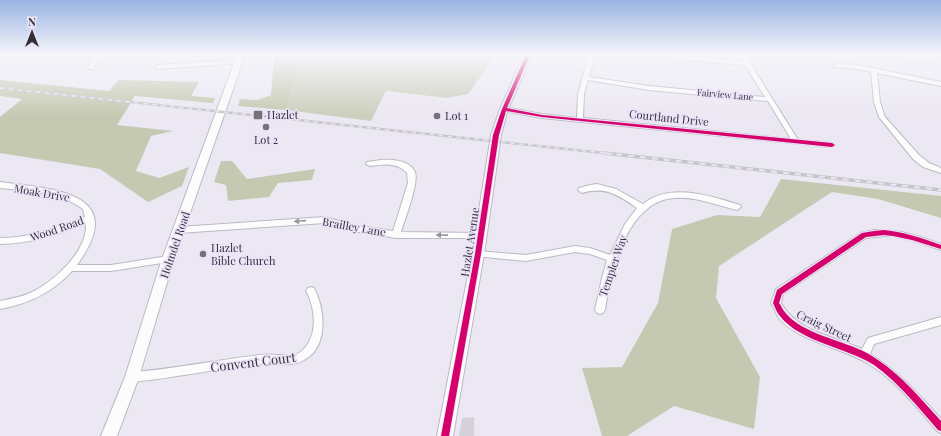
<svg xmlns="http://www.w3.org/2000/svg" width="941" height="436" font-family="'Playfair Display',serif">
<style>
.built{fill:#e6dff4}
.green{fill:#cccfbd}
.forest{fill:#c6c9b2}
.building{fill:#d4d1da}
.lines{fill:none;stroke-linecap:round;stroke-linejoin:round}
.street-casing{stroke:#bcb9c2;stroke-width:2}
.secondary-casing{stroke:#bcb9c2;stroke-width:2}
.street{fill:#fcfcfd;fill-rule:evenodd}
.secondary{fill:#fcfcfd;fill-rule:evenodd}
.rail-far1-casing{stroke:#c6c5c8;stroke-width:2.5}
.rail-casing{stroke:#c6c5c8;stroke-width:3.5}
.rail-far1{stroke:#ebe3f8;stroke-width:1.5;stroke-dasharray:4.5;stroke-linecap:butt}
.rail{stroke:#ebe3f8;stroke-width:2;stroke-dasharray:6;stroke-linecap:butt}
.cycleway-casing{stroke:#ebe3f8;stroke-width:2}
.cycleway{fill:#d6006c;fill-rule:evenodd}
.oneway{fill:#98969b}
.poi-dot{fill:#74717a;stroke:#ebe3f8;stroke-width:1.5}
.labels{text-anchor:middle;stroke-width:3.5;stroke-linejoin:round;paint-order:stroke}
.far-street-label{font-size:9px;fill:#343139;stroke:#ebe3f8}
.poi-label{font-size:11px;fill:#343139;stroke:#ebe3f8;text-anchor:start}
.street-label{font-size:11px;fill:#343139;stroke:#ebe3f8}
.near-street-label{font-size:13px;fill:#343139;stroke:#ebe3f8}
</style>
<rect width="100%" height="100%" fill="#ece8f3"/>
<path class="built" d="M 863,55 L 941,55 L 941,71 Z"/>
<path class="green" d="M 301,55 L 496,55 L 468,94 L 448,98 L 386,91 L 371,121 L 286,110 Z"/>
<g class="forest">
<path d="M 274,55 L 301,55 L 286,110 L 238,106 L 240,99 L 258,100 L 271,95 Z"/>
<path d="M 0,80 L 109,91 L 119,80 L 199,82 L 191,96 L 215,98 L 213,103 L 135,96 L 117,125 L 173,131 L 151,136 L 136,171 L 159,178 L 189,167 L 182,186 L 148,202 L 100,169 L 0,153 L 0,117 L 22,99 L 0,96 Z"/>
<path d="M 221,161 L 232,161 L 247,179 L 315,169 L 312,180 L 278,183 L 269,197 L 228,201 L 226,185 L 214,182 Z"/>
<path d="M 781,179 L 941,196 L 941,218 L 878,199 L 832,192 L 719,266 L 716,298 L 760,377 L 754,429 L 674,406 L 627,436 L 602,436 L 582,368 L 622,367 L 658,303 L 672,229 L 717,215 L 760,217 Z"/>
</g>
<path class="building" d="M 474,417 L 474,436 L 459,436 L 462,418 Z"/>
<g class="lines">
<defs>
<g id="street">
<path d="M 95,55 L 101,55 L 93,69 L 89,69 L 88,68 Z"/>
<path d="M 589,55 L 595,55 L 589,77 L 649,86 L 765,97 L 745,65 L 649,57 L 646,55 L 669,55 L 743,61 L 739,55 L 745,55 L 798,140 L 832,143 L 835,145 L 832,147 L 542,118 L 504,111 L 501,109 L 504,107 L 542,114 L 577,118 L 578,94 ZM 588,80 L 649,90 L 768,101 L 791,139 L 583,118 L 584,94 Z"/>
<path d="M 238,60 L 241,62 L 240,63 L 158,69 L 155,67 L 158,65 Z"/>
<path d="M 836,64 L 857,65 L 941,82 L 941,86 L 877,73 L 880,102 L 885,117 L 919,155 L 929,163 L 941,168 L 941,173 L 923,167 L 913,159 L 879,117 L 874,102 L 871,72 L 857,69 L 834,67 L 834,65 Z"/>
<path d="M 381,160 C 391,159 410,160 415,172 C 419,183 405,219 401,232 L 481,233 L 484,234 L 485,236 L 484,238 L 396,238 L 354,231 L 325,223 L 179,233 L 176,232 L 175,230 L 176,228 L 179,227 L 325,217 L 354,225 L 393,231 L 408,183 L 407,173 C 397,162 384,164 370,166 L 366,164 L 367,162 Z"/>
<path d="M 0,182 C 51,189 131,191 77,265 L 111,265 L 168,256 L 171,257 L 172,259 L 171,261 L 168,262 L 111,271 L 72,271 C 52,293 28,304 0,309 L 0,301 C 10,299 21,297 30,293 C 54,282 88,251 86,223 C 58,234 31,244 0,244 L 0,238 C 31,238 57,227 85,217 L 83,209 C 58,191 29,191 0,188 Z"/>
<path d="M 597,184 L 616,189 L 643,204 C 670,182 710,196 740,205 L 741,207 L 737,210 C 716,205 695,196 674,198 C 627,201 610,273 605,310 L 603,313 L 600,314 L 597,313 L 595,310 L 602,278 L 607,260 L 590,254 L 575,252 L 526,261 L 475,256 L 474,254 L 475,252 L 478,251 L 526,255 L 575,246 L 590,248 L 610,255 L 625,224 L 637,208 C 618,195 606,186 582,193 L 578,190 L 579,188 L 590,185 Z"/>
<path d="M 874,230 C 898,229 919,236 941,244 L 941,250 L 912,240 L 893,236 L 884,236 L 866,238 L 783,294 L 781,303 C 797,332 834,336 862,349 L 868,338 L 941,317 L 941,325 L 874,344 L 870,354 C 898,371 919,395 941,419 L 941,433 L 937,431 C 917,408 898,383 872,366 C 846,348 797,342 778,317 C 776,313 774,307 771,303 L 776,289 L 861,233 Z"/>
<path d="M 311,287 L 314,288 C 325,309 329,347 304,360 C 291,368 276,362 262,364 C 219,368 176,378 132,382 L 128,380 L 127,377 L 128,374 L 132,372 C 175,369 217,360 260,355 C 271,353 290,358 299,353 C 319,339 316,309 306,291 L 308,288 Z"/>
</g>
<g id="secondary">
<path d="M 237,55 L 245,55 L 174,259 L 139,377 L 117,436 L 101,436 L 125,377 L 162,259 Z"/>
<path d="M 524,55 L 532,55 L 508,109 L 501,135 L 484,254 L 453,436 L 437,436 L 472,254 L 491,135 L 500,109 Z"/>
</g>
</defs>
<use href="#street" class="street-casing"/>
<use href="#secondary" class="secondary-casing"/>
<use href="#street" class="street"/>
<use href="#secondary" class="secondary"/>
<defs>
<path id="rail-far1" d="M 0,88 L 613,154"/>
<path id="rail" d="M 604,153 L 941,190"/>
</defs>
<use href="#rail-far1" class="rail-far1-casing"/>
<use href="#rail" class="rail-casing"/>
<use href="#rail-far1" class="rail-far1"/>
<use href="#rail" class="rail"/>
<defs>
<g id="cycleway">
<path d="M 526,55 L 530,55 L 507,108 L 542,115 L 832,143 L 835,145 L 832,147 L 542,117 L 506,111 L 499,135 L 481,254 L 449,436 L 441,436 L 475,254 L 493,135 L 502,109 Z"/>
<path d="M 884,230 C 904,232 922,238 941,245 L 941,249 L 912,240 L 893,236 L 884,235 L 866,237 L 782,294 L 779,303 C 781,305 782,309 784,311 C 798,331 835,339 856,348 C 864,351 871,355 878,360 C 902,376 921,399 941,421 L 941,431 L 938,430 C 918,407 899,383 874,365 C 846,347 800,342 780,316 C 777,313 775,307 773,303 L 777,290 L 862,233 L 874,231 Z"/>
</g>
</defs>
<use href="#cycleway" class="cycleway-casing"/>
<use href="#cycleway" class="cycleway"/>
</g>
<defs><path id="oneway-solid" d="M-6-.8H1V-3.2L6.5 0L1 3.2V.8H-6Z"/></defs>
<g class="oneway">
<use href="#oneway-solid" transform="translate(300 221) rotate(176)"/>
<use href="#oneway-solid" transform="translate(442 235) rotate(-179)"/>
</g>
<linearGradient id="sky" x2="0" y2="1"><stop stop-color="#99b4e2"/><stop offset="0.47" stop-color="#f6f5fa"/><stop offset="1" stop-color="#f6f5fa" stop-opacity="0"/></linearGradient>
<rect width="941" height="116" fill="url(#sky)"/>
<g class="poi-dot">
<rect x="253" y="110" width="10" height="10" rx="2"/>
<circle cx="437" cy="116" r="4"/>
<circle cx="266" cy="127" r="4"/>
<circle cx="203" cy="254" r="4"/>
</g>
<g class="labels">
<g class="far-street-label">
<text transform="translate(725 95) rotate(5)" y="3">Fairview Lane</text>
</g>
<g class="poi-label">
<text x="267" y="119">Hazlet</text>
<text x="445" y="120">Lot 1</text>
<text x="266" y="144" text-anchor="middle">Lot 2</text>
<text x="211" y="252">Hazlet<tspan x="211" dy="13">Bible Church</tspan></text>
</g>
<g class="street-label">
<text transform="translate(669 118) rotate(6)" y="4">Courtland Drive</text>
<text transform="translate(42 193) rotate(10)" y="4">Moak Drive</text>
<text transform="translate(354 227) rotate(10)" y="4">Brailley Lane</text>
<text transform="translate(57 229) rotate(-19)" y="4">Wood Road</text>
<text transform="translate(470 242) rotate(-81)" y="4">Hazlet Avenue</text>
<text transform="translate(175 245) rotate(-71)" y="4">Holmdel Road</text>
<text transform="translate(613 266) rotate(-71)" y="4">Templer Way</text>
<text transform="translate(824 326) rotate(25)" y="4">Craig Street</text>
</g>
<g class="near-street-label">
<text transform="translate(253 362) rotate(-7)" y="5">Convent Court</text>
</g>
</g>
<g transform="translate(32 32)" stroke="#ebe3f8" stroke-width="3" paint-order="stroke">
<path d="M0-3L7 15L0 10L-7 15Z" fill="#343139"/>
<text y="-6" font-size="11" font-weight="bold" text-anchor="middle" fill="#343139">N</text>
</g>
</svg>
